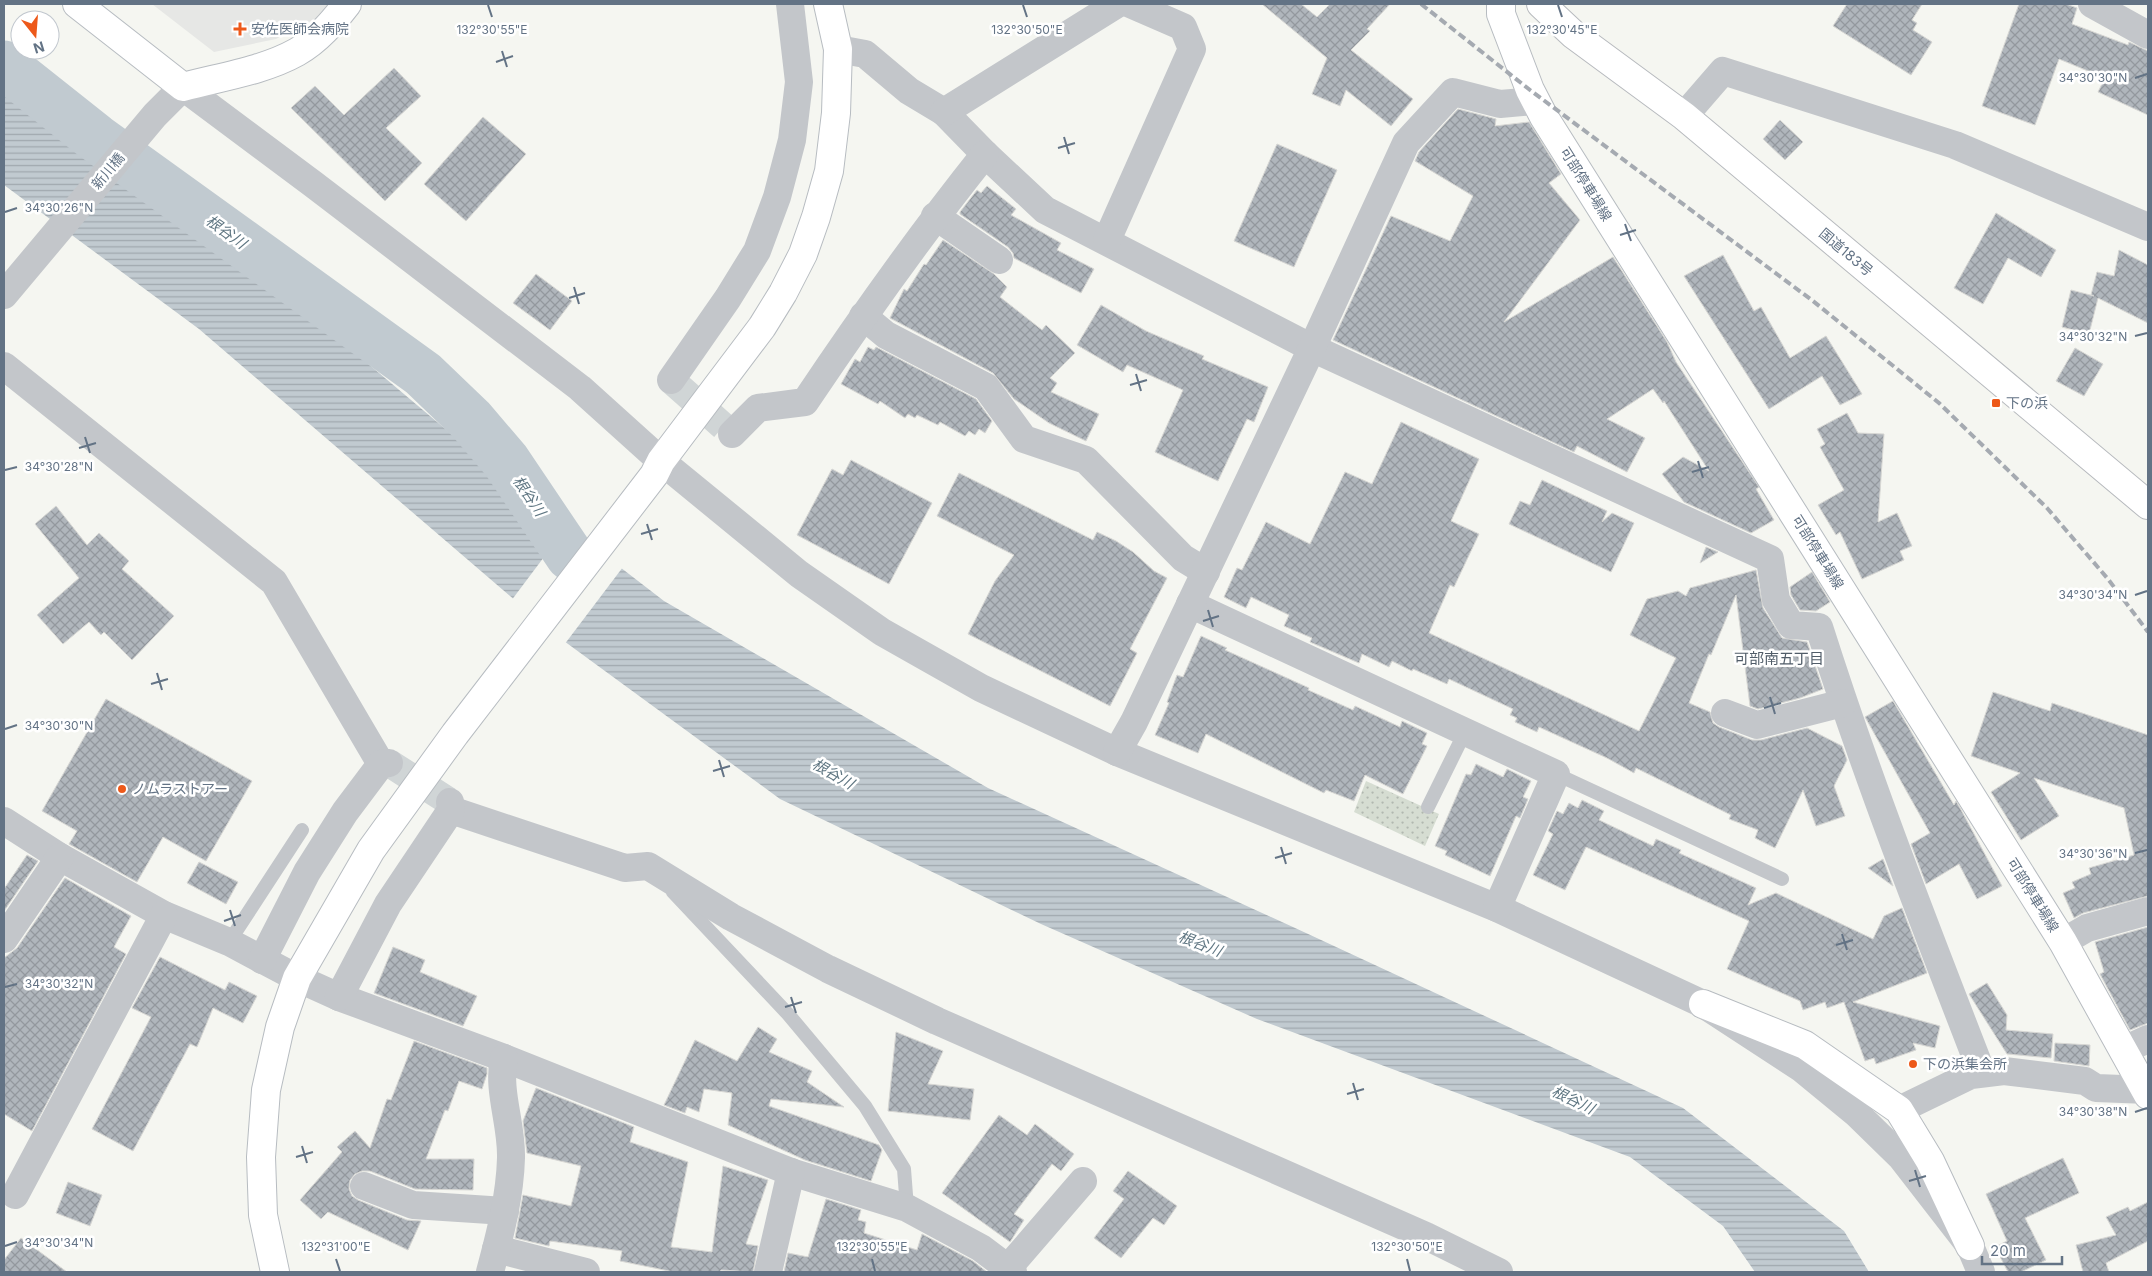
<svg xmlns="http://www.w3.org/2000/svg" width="2152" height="1276" font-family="Inter,'Noto Sans JP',sans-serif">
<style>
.built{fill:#e6e7e5}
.park{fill:url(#park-dots)}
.water{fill:url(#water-rules)}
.pier{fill:#f5f6f1}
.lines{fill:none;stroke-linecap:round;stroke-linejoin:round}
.river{stroke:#c1cad0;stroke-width:49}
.building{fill:url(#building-cross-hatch);stroke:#d7d7d4}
.street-tunnel{stroke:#d0d5d6;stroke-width:28;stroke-dasharray:28 14;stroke-linecap:butt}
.secondary-casing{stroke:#b7bcc1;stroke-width:30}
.highway-casing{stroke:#b7babe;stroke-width:30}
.lane{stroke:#c3c6ca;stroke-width:14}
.street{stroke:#c3c6ca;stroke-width:28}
.secondary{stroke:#fff;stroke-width:28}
.highway{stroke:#fff;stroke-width:28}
.rail{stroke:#a5aab1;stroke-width:4;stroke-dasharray:8 4;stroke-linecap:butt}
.ticks{fill:none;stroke:#637385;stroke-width:2}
.poi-dot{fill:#ed591a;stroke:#fff;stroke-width:2}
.labels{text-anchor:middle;stroke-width:5;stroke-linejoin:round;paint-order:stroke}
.poi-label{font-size:14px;fill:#637385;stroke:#fff;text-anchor:start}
.street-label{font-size:14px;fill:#637385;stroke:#fff}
.water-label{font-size:15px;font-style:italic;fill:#5f7682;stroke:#fff}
.neighbourhood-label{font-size:15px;fill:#515d69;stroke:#fff}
.ticks-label{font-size:12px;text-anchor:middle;fill:#637385;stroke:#fff;stroke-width:5;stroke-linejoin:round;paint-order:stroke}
</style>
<defs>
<pattern id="park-dots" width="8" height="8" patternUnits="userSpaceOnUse" patternTransform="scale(1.25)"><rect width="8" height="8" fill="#d6ddd2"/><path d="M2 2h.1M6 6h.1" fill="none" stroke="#b1b8b0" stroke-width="1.8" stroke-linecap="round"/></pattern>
<pattern id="water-rules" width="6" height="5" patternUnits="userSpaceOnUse" patternTransform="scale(1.25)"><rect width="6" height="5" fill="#c1cad0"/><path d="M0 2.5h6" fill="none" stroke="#a0a8ae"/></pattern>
<pattern id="building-cross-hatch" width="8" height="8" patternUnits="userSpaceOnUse" patternTransform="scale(1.25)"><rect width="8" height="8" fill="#b0b6bc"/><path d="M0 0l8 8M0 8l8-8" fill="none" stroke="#93989e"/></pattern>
</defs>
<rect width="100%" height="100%" fill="#f5f6f1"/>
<path class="built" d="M 152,4 L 328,4 L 315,19 L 276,39 L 214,52 Z"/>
<path class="park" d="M 1366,781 L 1439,814 L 1425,846 L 1354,812 Z"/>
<path class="water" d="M 4,77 L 270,281 L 494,470 L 664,601 L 988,788 L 1306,933 L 1683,1108 L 1844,1231 L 1869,1272 L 1755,1272 L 1723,1226 L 1630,1157 L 1257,1019 L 1041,924 L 780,799 L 553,633 L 199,329 L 4,185 Z"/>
<path class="pier" d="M 568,525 L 623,567 L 564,645 L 511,601 Z"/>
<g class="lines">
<path class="river" d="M 4,65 L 96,138 L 423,374 L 471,420 L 506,461 L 570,556"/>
</g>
<g class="building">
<path d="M 1262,4 L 1301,4 L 1317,17 L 1330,4 L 1390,4 L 1367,29 L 1370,31 L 1351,50 L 1413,99 L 1391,126 L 1346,90 L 1340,106 L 1312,94 L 1327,58 Z"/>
<path d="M 1847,4 L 1922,4 L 1912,20 L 1917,23 L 1913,30 L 1932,42 L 1911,75 L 1833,26 Z"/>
<path d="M 2019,4 L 2066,4 L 2077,8 L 2072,24 L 2128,45 L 2129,42 L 2148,51 L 2148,115 L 2098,92 L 2105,78 L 2059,59 L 2035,125 L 1982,106 Z"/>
<path d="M 394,68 L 421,96 L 386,128 L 422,163 L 385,201 L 291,108 L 315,86 L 344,115 Z"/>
<path d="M 1458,109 L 1496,119 L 1495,126 L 1529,122 L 1561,174 L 1549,183 L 1580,220 L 1504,322 L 1613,257 L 1667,342 L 1676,362 L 1759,487 L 1756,489 L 1774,520 L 1751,533 L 1684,502 L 1662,474 L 1683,457 L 1709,471 L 1664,401 L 1663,403 L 1653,389 L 1607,419 L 1645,438 L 1627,472 L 1577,446 L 1574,452 L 1333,340 L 1391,216 L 1450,241 L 1473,196 L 1415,161 L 1419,152 Z"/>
<path d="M 483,117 L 526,154 L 466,221 L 424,184 Z"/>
<path d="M 1780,120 L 1803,142 L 1785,160 L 1763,139 Z"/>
<path d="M 1277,144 L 1337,170 L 1294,267 L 1234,241 Z"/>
<path d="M 987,186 L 1016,209 L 1011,215 L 1061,243 L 1057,250 L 1094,269 L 1081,293 L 1014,258 L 1013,253 L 1008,247 L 960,214 L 960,212 L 977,190 L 981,193 Z"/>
<path d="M 1996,213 L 2056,250 L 2041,277 L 2008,258 L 1983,304 L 1954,288 Z"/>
<path d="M 943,240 L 994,274 L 1007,287 L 1000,297 L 1042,330 L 1046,325 L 1075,353 L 1050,378 L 1057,383 L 1051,392 L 1099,414 L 1086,441 L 1049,423 L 1014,399 L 993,373 L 890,318 L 904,289 L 907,291 L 924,264 L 926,265 Z"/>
<path d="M 2119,250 L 2148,265 L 2148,323 L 2098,298 L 2089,334 L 2062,327 L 2071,290 L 2094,296 L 2091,295 L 2097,272 L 2114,276 Z"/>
<path d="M 1723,255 L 1754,311 L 1761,307 L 1790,358 L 1826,336 L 1862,394 L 1840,405 L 1822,376 L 1769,409 L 1684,276 Z"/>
<path d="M 536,274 L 572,301 L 550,330 L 513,303 Z"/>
<path d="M 1101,305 L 1146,331 L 1204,356 L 1202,359 L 1268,387 L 1254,422 L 1247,419 L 1218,481 L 1155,452 L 1183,390 L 1127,365 L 1123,372 L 1077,345 Z"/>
<path d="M 868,347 L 874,350 L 876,347 L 976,399 L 992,421 L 985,433 L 979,429 L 975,435 L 969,431 L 965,436 L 940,422 L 938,425 L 917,415 L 915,418 L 908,414 L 905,418 L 880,401 L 878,404 L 841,384 L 855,359 L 860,362 Z"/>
<path d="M 2075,348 L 2103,364 L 2084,396 L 2056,381 Z"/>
<path d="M 1847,413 L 1858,433 L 1884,434 L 1878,522 L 1897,513 L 1912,546 L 1900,551 L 1904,560 L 1862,579 L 1840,532 L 1836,535 L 1818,505 L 1844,490 L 1820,447 L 1825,444 L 1817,429 Z"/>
<path d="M 1401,422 L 1479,459 L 1451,521 L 1479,534 L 1454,587 L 1450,585 L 1429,633 L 1639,731 L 1676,658 L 1630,635 L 1647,599 L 1678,591 L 1686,596 L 1690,588 L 1756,570 L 1763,608 L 1782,638 L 1807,642 L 1823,689 L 1800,698 L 1758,709 L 1750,706 L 1736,595 L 1711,655 L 1709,654 L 1689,703 L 1710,712 L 1713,723 L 1719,727 L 1752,740 L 1761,740 L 1807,728 L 1842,746 L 1847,760 L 1834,786 L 1845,816 L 1816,826 L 1803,790 L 1775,848 L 1755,838 L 1758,830 L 1729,819 L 1731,815 L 1636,768 L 1634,773 L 1607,758 L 1539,727 L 1537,732 L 1515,722 L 1517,718 L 1510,715 L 1513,709 L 1449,679 L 1447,684 L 1413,669 L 1412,671 L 1392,661 L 1389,667 L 1362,654 L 1359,663 L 1310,642 L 1312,638 L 1284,626 L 1289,615 L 1251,597 L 1246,608 L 1224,597 L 1237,568 L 1242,570 L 1266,522 L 1310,544 L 1345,472 L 1372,484 Z"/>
<path d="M 851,460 L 932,503 L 889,584 L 797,535 L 832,469 L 843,475 Z"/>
<path d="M 959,473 L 1093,540 L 1097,532 L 1116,541 L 1133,552 L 1154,571 L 1167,578 L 1130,649 L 1137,653 L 1110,706 L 968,634 L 995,581 L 1014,555 L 937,516 Z"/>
<path d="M 1542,480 L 1607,511 L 1602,522 L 1612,513 L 1634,523 L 1611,572 L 1509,524 L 1520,501 L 1530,505 Z"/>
<path d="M 56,506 L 87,545 L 99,533 L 129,561 L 122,569 L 174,616 L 132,660 L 104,632 L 101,635 L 89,622 L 63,644 L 37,615 L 79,578 L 35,524 Z"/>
<path d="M 1706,547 L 1718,552 L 1700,563 Z"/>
<path d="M 1812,572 L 1830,602 L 1816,611 L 1800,610 L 1791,595 L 1790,587 Z"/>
<path d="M 1201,636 L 1227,648 L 1225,650 L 1309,688 L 1308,690 L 1353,710 L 1355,706 L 1400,727 L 1402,721 L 1427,733 L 1422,744 L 1427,746 L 1403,794 L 1365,775 L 1354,801 L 1326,790 L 1324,793 L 1206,734 L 1198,753 L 1155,735 L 1169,703 L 1167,702 L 1177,675 L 1183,677 Z"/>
<path d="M 1993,692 L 2050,711 L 2052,703 L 2148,735 L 2148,896 L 2083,913 L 2074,918 L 2063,893 L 2075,888 L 2072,882 L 2091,874 L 2089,868 L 2134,855 L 2124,808 L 2034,778 L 2059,816 L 2021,840 L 1991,792 L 2020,773 L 1971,756 Z"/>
<path d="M 106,699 L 252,781 L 206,861 L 163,837 L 137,882 L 69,844 L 77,831 L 42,811 Z"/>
<path d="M 1893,701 L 1954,805 L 1956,801 L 1960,808 L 2002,886 L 1977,899 L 1959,864 L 1926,884 L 1911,844 L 1930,833 L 1865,717 Z"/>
<path d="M 1476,764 L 1503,777 L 1507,769 L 1531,781 L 1523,797 L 1528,799 L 1520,818 L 1516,816 L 1490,876 L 1445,855 L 1447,851 L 1435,846 L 1466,774 L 1471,775 Z"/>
<path d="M 1582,800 L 1604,811 L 1599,820 L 1653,846 L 1656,839 L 1681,850 L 1679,853 L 1756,888 L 1748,905 L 1776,893 L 1873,939 L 1884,916 L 1902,908 L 1927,973 L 1853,1002 L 1940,1026 L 1935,1048 L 1913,1043 L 1916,1050 L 1876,1064 L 1874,1058 L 1865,1061 L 1844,1002 L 1827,1008 L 1825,1002 L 1803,1010 L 1800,1001 L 1727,969 L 1749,921 L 1586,847 L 1565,890 L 1533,875 L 1553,834 L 1548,831 L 1557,811 L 1563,814 L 1569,803 L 1578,808 Z"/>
<path d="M 27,855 L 38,861 L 4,911 L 4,889 Z"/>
<path d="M 1883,859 L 1893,886 L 1868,868 Z"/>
<path d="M 199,862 L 238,882 L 226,904 L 187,883 Z"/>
<path d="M 65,878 L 131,916 L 114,947 L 126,954 L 32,1131 L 4,1114 L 4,958 L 17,948 Z"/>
<path d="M 2148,927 L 2148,1023 L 2130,1030 L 2100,974 L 2104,972 L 2095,942 Z"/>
<path d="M 393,947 L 425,960 L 420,972 L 477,996 L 463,1026 L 374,993 Z"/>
<path d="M 160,957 L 225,990 L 229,982 L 257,996 L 243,1023 L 213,1008 L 197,1047 L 190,1044 L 133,1151 L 92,1129 L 151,1017 L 132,1008 Z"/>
<path d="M 1987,983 L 2007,1015 L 2006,1030 L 2053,1034 L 2051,1058 L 2007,1054 L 1969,994 Z"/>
<path d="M 758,1027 L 777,1039 L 769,1052 L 812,1071 L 807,1082 L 844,1107 L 771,1099 L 769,1106 L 879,1145 L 882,1150 L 871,1181 L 805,1160 L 728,1125 L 732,1093 L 704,1089 L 699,1112 L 687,1107 L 685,1113 L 664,1105 L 695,1040 L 737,1061 Z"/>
<path d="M 896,1032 L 943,1051 L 928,1084 L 974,1089 L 970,1120 L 888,1111 Z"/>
<path d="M 414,1041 L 487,1068 L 487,1074 L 482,1089 L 459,1081 L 448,1111 L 445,1110 L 426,1159 L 474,1159 L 473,1190 L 415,1189 L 370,1171 L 362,1171 L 355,1174 L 350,1180 L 349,1189 L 352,1196 L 358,1200 L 407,1220 L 421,1221 L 408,1250 L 328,1212 L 321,1219 L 300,1200 L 342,1152 L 337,1147 L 355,1131 L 370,1148 L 387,1099 L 391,1100 Z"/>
<path d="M 2055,1043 L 2090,1045 L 2089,1066 L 2054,1061 Z"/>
<path d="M 536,1088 L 634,1127 L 630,1142 L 688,1162 L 671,1247 L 712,1252 L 723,1166 L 768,1180 L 746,1244 L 758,1246 L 753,1272 L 721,1270 L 720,1272 L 674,1272 L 620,1261 L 622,1251 L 550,1241 L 549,1246 L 515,1238 L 523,1195 L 571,1206 L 581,1166 L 527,1153 L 523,1121 Z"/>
<path d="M 999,1115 L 1027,1135 L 1035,1124 L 1074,1154 L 1061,1171 L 1052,1164 L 1014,1214 L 1024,1220 L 1010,1242 L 942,1193 Z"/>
<path d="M 2063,1158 L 2079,1193 L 2025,1218 L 2046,1260 L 2021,1272 L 2008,1272 L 1995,1247 L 2007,1241 L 1986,1194 Z"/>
<path d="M 1128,1171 L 1177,1206 L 1164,1225 L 1153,1218 L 1121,1258 L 1094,1238 L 1124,1199 L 1113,1191 Z"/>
<path d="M 68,1182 L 102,1195 L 90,1226 L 56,1213 Z"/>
<path d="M 826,1199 L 861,1210 L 858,1220 L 866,1222 L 864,1233 L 917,1250 L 922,1234 L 973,1261 L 987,1272 L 784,1272 L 788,1253 L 808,1257 Z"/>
<path d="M 2148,1202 L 2148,1241 L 2106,1263 L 2109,1272 L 2083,1272 L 2076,1245 L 2116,1235 L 2106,1217 L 2128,1207 L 2130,1211 Z"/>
<path d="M 21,1238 L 67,1272 L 4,1272 L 4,1260 Z"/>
</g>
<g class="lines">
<g class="street-tunnel">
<path d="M 671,380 L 732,434"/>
<path d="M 389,763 L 450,802"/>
</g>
<defs>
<g id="secondary">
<path d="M 77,4 L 183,87 C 220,77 263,71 297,52 C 318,40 333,22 347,4"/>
<path d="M 1501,4 L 1501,14 L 1530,90 L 1544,117 L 2063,942 L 2148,1095"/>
<path d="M 1703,1004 L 1805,1045 L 1899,1110 L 1930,1161 L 1970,1246"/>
<path d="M 275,1272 L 263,1215 L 261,1157 L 266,1090 L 280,1027 L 297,978 L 371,850 L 455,734 L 654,475 L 661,461 L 762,327 L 783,293 L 803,254 L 816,217 L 829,171 L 836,113 L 838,49 L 828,4"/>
</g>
<path id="highway" d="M 1541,4 L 1574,35 L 1684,116 L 2148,505"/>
</defs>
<use href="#secondary" class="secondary-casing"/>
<use href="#highway" class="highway-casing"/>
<g class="lane">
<path d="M 1556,774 L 1782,879"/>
<path d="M 1428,807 L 1465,732"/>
<path d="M 673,892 L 788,1014 L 865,1106 L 904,1169 L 907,1208"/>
<path d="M 229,942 L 302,830"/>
</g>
<g class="street">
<path d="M 2092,4 L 2148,35"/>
<path d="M 838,49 L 865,54 L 909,91 L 944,112 L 985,154 L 1045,210 L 1312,348 L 1770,559 L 1776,600 L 1791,625 L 1819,627 C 1867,778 1925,926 1982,1073"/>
<path d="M 183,87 L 313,184 L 580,388 L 661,461 L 799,574 L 882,632 L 981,688 L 1117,752 L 1497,908 L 1703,1004 L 1801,1068 L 1857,1114 L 1901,1157 L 1970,1246 L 1981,1272"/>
<path d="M 944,112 L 1117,4"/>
<path d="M 1684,116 L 1723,71 L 1955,145 L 2148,227"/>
<path d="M 935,216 L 999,260"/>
<path d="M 1107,240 L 1192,49 L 1183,27 L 1130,4"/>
<path d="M 4,295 L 155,115 L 183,87"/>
<path d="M 863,316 L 886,335 L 986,387 L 1024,439 L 1086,460 L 1183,558 L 1206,572"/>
<path d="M 4,366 L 274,582 L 381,764"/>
<path d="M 671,380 L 728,298 L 757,251 L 777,197 L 792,140 L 799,82 L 790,4"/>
<path d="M 732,434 L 758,408 L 805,402 C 862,317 921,234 985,154"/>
<path d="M 1190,604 L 1556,774 L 1497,908"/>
<path d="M 1725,713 L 1757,725 L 1843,703"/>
<path d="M 1117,752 L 1134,722 L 1312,348 L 1406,143 L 1453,92 L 1500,104 L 1535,101"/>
<path d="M 451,810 L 625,868 L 648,866 L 731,917 L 828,969 L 937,1021 L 1426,1236 L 1499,1272"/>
<path d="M 4,821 L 60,857 L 164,915 L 229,942 L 297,978 L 339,997 L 504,1058 L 791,1172 L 907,1208 L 981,1248 L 1013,1272"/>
<path d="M 4,939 L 60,857"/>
<path d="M 2063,942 L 2087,928 L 2148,911"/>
<path d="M 262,960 L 307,872 L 345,812 L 381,764 L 389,763"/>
<path d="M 339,997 L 388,904 L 451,810 L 450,802"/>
<path d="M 2124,1050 L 2148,1039"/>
<path d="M 1899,1110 L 1971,1075 L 2004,1071 L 2085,1081 L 2096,1088 L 2148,1090"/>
<path d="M 364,1186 L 413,1205 L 505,1211"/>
<path d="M 15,1195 L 164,915"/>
<path d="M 496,1249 L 586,1272"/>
<path d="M 1008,1268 L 1083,1181"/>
<path d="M 490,1272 C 500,1235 510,1196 511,1158 C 512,1124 497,1091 504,1058"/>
<path d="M 768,1272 L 791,1172"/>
</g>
<use href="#secondary" class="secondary"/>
<use href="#highway" class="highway"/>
<path class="rail" d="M 1421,4 L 1530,90 L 1813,301 L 1939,403 L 2047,508 L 2108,579 L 2148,632"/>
</g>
<path class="ticks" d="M 488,5 L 492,17M 1023,5 L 1027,17M 1558,5 L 1562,17M 502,51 L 507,67M 496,62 L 513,56M 2135,78 L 2147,74M 1064,137 L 1069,154M 1058,148 L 1075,143M 5,212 L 17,208M 1625,224 L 1631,241M 1620,235 L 1636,230M 574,287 L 579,304M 569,298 L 585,293M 2135,336 L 2147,333M 1136,374 L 1141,391M 1130,385 L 1147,380M 85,437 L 90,453M 79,448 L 96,443M 1698,461 L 1703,478M 5,470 L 17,467M 1692,472 L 1709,467M 647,524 L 652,540M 641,534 L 658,529M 2135,595 L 2147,591M 1208,610 L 1213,627M 1203,621 L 1219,616M 157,673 L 162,690M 151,684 L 168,679M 1770,697 L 1775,714M 1764,708 L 1781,703M 5,729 L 17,725M 719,760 L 724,777M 713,771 L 730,766M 1281,847 L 1286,864M 2135,853 L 2147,850M 1275,858 L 1292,853M 230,910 L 235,926M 224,921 L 241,915M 1842,934 L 1847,950M 1836,945 L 1853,940M 5,987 L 17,984M 791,997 L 796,1013M 785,1007 L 802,1002M 1353,1083 L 1358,1100M 1347,1094 L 1364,1089M 2135,1112 L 2147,1108M 302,1146 L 307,1163M 296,1157 L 313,1152M 1915,1170 L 1920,1187M 1909,1181 L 1926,1176M 5,1246 L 17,1242M 336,1259 L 340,1271M 872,1259 L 875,1271M 1407,1259 L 1410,1271"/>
<g class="poi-dot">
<path d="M237.5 21.5h5v5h5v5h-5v5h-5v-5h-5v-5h5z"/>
<rect x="1991" y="398" width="10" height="10" rx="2.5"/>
<circle cx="122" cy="789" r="5"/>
<circle cx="1913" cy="1064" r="5"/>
</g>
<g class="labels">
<g class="poi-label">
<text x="251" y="34">安佐医師会病院</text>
<text x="2006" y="408">下の浜</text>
<text x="132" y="794">ノムラストアー</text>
<text x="1923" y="1069">下の浜集会所</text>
</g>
<g class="street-label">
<text transform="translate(108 171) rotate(-50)" y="5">新川橋</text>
<text transform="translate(1586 184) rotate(58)" y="5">可部停車場線</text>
<text transform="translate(1846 252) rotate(40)" y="5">国道183号</text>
<text transform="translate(1818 552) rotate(58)" y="5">可部停車場線</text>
<text transform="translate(2033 895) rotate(58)" y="5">可部停車場線</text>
</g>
<g class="water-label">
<text transform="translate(226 232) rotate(36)" y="5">根谷川</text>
<text transform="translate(529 496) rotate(56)" y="5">根谷川</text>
<text transform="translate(833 774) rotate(30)" y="5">根谷川</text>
<text transform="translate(1200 944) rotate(21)" y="5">根谷川</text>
<text transform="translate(1573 1100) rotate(26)" y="5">根谷川</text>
</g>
<g class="neighbourhood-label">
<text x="1779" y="664">可部南五丁目</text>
</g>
</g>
<g class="ticks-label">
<text x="492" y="34">132°30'55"E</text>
<text x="1027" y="34">132°30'50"E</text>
<text x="1562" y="34">132°30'45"E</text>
<text x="2093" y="82">34°30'30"N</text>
<text x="59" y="212">34°30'26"N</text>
<text x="2093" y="341">34°30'32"N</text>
<text x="59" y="471">34°30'28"N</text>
<text x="2093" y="599">34°30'34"N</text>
<text x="59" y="730">34°30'30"N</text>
<text x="2093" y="858">34°30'36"N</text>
<text x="59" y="988">34°30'32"N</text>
<text x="2093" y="1116">34°30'38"N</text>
<text x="59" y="1247">34°30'34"N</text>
<text x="336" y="1251">132°31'00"E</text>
<text x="872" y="1251">132°30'55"E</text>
<text x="1407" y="1251">132°30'50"E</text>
</g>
<rect width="2152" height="1276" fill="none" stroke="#637385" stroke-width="10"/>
<g transform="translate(35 35) rotate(163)"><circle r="24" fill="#ffffff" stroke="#c1c7ce"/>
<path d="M0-4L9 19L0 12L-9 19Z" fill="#ed591a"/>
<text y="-8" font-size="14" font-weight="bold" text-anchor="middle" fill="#637385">N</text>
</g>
<path d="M1982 1256v8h80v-8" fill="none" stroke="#637385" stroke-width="2.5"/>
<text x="1990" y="1256" font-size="15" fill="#637385" stroke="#ffffff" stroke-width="4" paint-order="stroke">20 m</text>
</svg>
